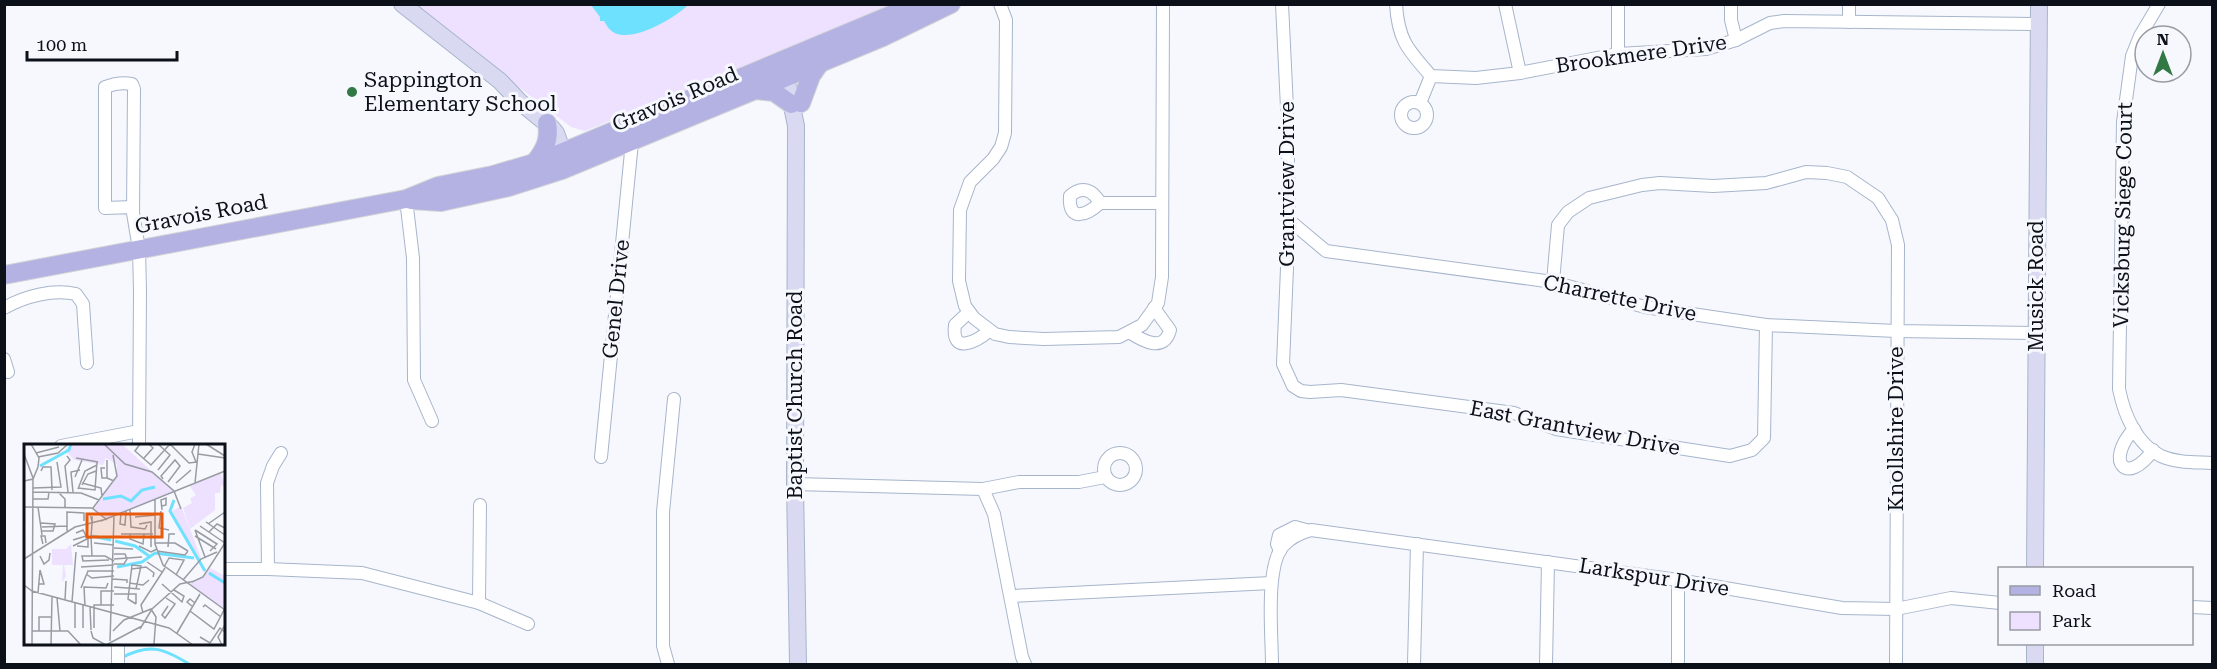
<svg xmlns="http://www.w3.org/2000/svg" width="2217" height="669" font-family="'Roboto Serif',serif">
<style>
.green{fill:#eee0ff}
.water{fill:#6de1fe}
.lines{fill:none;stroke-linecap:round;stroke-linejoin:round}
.stream{stroke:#6de1fe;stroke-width:3}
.street-casing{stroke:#a7b5cb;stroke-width:14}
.secondary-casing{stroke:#a7b5cb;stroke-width:18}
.primary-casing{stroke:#d3d4d6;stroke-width:20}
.street{stroke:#fff;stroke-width:12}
.secondary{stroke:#d9d9f1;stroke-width:16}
.primary{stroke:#b3b2e3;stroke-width:18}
.poi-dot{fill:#317844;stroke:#f6f8fd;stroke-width:2}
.labels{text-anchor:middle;stroke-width:6;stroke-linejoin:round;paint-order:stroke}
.street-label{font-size:21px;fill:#0c1119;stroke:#f6f8fd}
.poi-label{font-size:21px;fill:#0c1119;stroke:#f6f8fd;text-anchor:start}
.inset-river{fill:none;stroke:#6de1fe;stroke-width:3}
.inset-road{fill:none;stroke:#989ca2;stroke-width:1.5}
.view{fill:#e8590c;fill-opacity:0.15;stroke:#e8590c;stroke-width:3}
.inset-edge{fill:none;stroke:#0c1119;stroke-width:3}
</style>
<rect width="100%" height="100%" fill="#f6f8fd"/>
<path class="green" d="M 411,5 L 895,5 L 585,131 L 571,127 Z"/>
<path class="water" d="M 591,5 L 688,5 C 675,18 631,44 613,32 C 609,30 606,24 604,21 L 600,21 L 600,17 Z"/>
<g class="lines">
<path class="stream" d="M 121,658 C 150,643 163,648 189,664"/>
<defs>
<g id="street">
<path d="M 1000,4 L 1006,20 L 1005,133 L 1001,147 L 993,159 L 970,182 L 960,210 L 959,281 L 965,306 L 974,318 L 995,334 L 1009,337 L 1044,339 L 1119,337 L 1142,325 L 1158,303 L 1162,277 L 1163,4"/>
<path d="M 1282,4 L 1287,108 L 1289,220 L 1283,364 L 1293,386 L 1301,391 L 1310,392 L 1341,390 L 1514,413 L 1556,429 L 1730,456 L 1752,450 L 1764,438 L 1766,325"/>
<path d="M 1396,4 C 1398,40 1408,50 1431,76 L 1476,78 L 1520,73 L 1618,54 L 1706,49 L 1736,40 L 1770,23 L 1784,21 L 2038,24"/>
<path d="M 1505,4 L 1520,73"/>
<path d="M 1731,4 L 1731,20 L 1736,40"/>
<path d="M 2159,4 L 2140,36 L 2132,56 L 2123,122 L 2119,389 C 2124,414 2136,444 2161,456 C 2177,463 2195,462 2212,463"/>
<path d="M 1849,22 L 1849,4"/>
<path d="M 1618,54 L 1618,4"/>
<circle cx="1414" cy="115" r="13"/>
<path d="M 1420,103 L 1431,76"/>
<path d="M 406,199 L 413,258 L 414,380 L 432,421"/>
<path d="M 1100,203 C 1087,215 1068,223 1070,196 C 1082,185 1093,190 1100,203 L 1162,203"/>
<path d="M 133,207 L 105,208 L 105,87 C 113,84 123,82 132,84 L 134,89 L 133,213 L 139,249 L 140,291 L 139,446"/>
<path d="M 1289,220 L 1326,251 L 1553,282 L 1645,307 L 1766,325 L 1896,331 L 2036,333"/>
<path d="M 1553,282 L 1558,225 L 1568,212 L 1589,198 L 1642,185 L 1660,183 L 1713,186 L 1766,183 L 1806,172 L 1827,173 L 1847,177 L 1878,198 L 1892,220 L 1898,245 L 1896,664"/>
<path d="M 4,308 C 25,296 53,289 76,294 L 83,304 L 87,363"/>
<path d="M 969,312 L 955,325 C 951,355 976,342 989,331"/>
<path d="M 1129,332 C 1143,341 1164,353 1170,330 L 1154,308"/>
<path d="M 4,359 L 8,372"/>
<path d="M 2134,429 C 2104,462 2127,487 2153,450"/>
<path d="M 61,446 L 139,431"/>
<circle cx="1120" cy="469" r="16"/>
<path d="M 601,457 L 632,142"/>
<path d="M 795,484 L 983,489 L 1019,482 L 1079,482 L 1105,477"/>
<path d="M 983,489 L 994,514 L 1022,657 L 1025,664"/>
<path d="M 1280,551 L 1277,544 L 1279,535 L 1295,527 L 1306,530"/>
<path d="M 224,569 L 268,569 L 362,573 L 479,603 L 528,624"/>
<path d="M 268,569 L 267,483 L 273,466 L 281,453"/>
<path d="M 1011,596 L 1271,583"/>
<path d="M 479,603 L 480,505"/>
<path d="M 2192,607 L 2212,608"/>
<path d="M 118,644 L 118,664"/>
<path d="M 668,664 L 663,646 L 663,512 L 674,399"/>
<path d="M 1272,664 C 1272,636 1265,567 1283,546 C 1291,537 1300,533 1311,530 L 1678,580 L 1842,608 L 1896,609 L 1951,598 L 2000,603"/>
<path d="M 1414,664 L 1417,544"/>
<path d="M 1546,664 L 1548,562"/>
<path d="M 1678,664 L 1678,580"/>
</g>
<g id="secondary">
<path d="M 402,4 L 500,81 L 520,102 L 552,128 L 556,133 L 567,164"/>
<path d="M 781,65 L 786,77 L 796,126 L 795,484 L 798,664"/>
<path d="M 2035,568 L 2039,4"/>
<path d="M 2035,664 L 2035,644"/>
</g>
<g id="primary">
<path d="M 756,90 L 774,92 L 791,104"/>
<path d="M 801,103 L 811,76 L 820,63"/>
<path d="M 535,162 C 545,150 550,139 547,123"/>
<path d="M 411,200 L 441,202 L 509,187 L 562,170 L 883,37 L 951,4"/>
<path d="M 4,275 L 406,199 L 438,186 L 493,175 L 544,160 L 917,4"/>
</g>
</defs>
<use href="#street" class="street-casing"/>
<use href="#secondary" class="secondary-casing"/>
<use href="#primary" class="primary-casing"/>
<use href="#street" class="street"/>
<use href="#secondary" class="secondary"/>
<use href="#primary" class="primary"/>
</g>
<circle class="poi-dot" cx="352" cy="92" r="6"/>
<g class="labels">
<g class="street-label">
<text transform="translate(1641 54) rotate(-8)" y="7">Brookmere Drive</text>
<text transform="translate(675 99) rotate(-23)" y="7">Gravois Road</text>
<text transform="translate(1287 184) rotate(-90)" y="7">Grantview Drive</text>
<text transform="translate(201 214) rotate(-11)" y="7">Gravois Road</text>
<text transform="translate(2123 215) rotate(-89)" y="7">Vicksburg Siege Court</text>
<text transform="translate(2036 286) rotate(-90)" y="7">Musick Road</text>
<text transform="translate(1620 298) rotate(12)" y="7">Charrette Drive</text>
<text transform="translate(616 299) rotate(-84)" y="7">Genel Drive</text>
<text transform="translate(795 395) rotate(-90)" y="7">Baptist Church Road</text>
<text transform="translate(1575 428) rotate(11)" y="7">East Grantview Drive</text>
<text transform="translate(1896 429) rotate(-90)" y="7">Knollshire Drive</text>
<text transform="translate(1654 577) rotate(9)" y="7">Larkspur Drive</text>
</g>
<g class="poi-label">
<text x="364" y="87">Sappington<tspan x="364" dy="24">Elementary School</tspan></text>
</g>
</g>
<g transform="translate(24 444)">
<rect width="201" height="201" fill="#f6f8fd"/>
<path d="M 47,0 L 98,0 L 149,47 L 83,75 L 70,65 L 93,33 L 93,20 L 82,14 L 79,21 L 50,16 L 41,6 ZM 197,29 L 201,43 L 197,41 L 196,49 L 191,49 L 191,66 L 166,85 L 159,64 L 168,59 L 166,55 L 172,51 L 165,41 ZM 157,62 L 177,114 L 174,117 L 148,67 ZM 47,100 L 49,121 L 40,121 L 42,132 L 38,138 L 39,121 L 28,121 L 28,105 L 42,105 ZM 186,124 L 201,132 L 201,165 L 164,139 L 172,138 Z" fill="#eee0ff"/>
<path class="inset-river" d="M 16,22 L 45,6 L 47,0M 79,55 L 97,52 L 107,57 L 118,46 L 131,43M 150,56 L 146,67 L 181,127M 68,92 L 87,96M 91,97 L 111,102 L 125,112M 93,123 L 118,118 L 131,109 L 170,114M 185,129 L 201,139"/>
<path class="inset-road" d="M 80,0 L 101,20 L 128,28 L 150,47 L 157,65M 116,0 L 111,7 L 127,21 L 146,0M 134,0 L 146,11 L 134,26M 146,0 L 165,19 L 173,18M 171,0 L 168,8 L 172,18M 182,0 L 201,12M 12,9 L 35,3M 0,10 L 9,34 L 8,201M 174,10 L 201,14M 43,12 L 46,16 L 41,22 L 44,48M 14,13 L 34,9 L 44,0M 52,14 L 74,18M 120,14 L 129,4 L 125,0M 83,16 L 83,34 L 90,37M 81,24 L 77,24 L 78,34 L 83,34M 17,27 L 19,23 L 27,23 L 28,46M 51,33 L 58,16M 139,35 L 137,32 L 151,16 L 156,22 L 144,38M 0,37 L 9,35 L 14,23 L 15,14 L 7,0M 58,39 L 77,44 L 78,52M 152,39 L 167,26M 171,39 L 175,0M 58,41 L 64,30 L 72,27M 9,44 L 37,43 L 33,18M 54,44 L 71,46 L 73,18M 54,45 L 61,27 L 73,21M 9,48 L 57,49 L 75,56M 34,48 L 41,55 L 41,64M 49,48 L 47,28 L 56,26M 9,55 L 24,55 L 25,48M 131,55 L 131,100 L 139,121 L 201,166M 0,63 L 68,64 L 83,76M 14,63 L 18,91M 69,64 L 93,32 L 89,11M 106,66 L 107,83 L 121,85 L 123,81M 138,66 L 137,56 L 142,54 L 142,61 L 138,62M 137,67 L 135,84 L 145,86M 97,70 L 96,80 L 101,81 L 102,67M 111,73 L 132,71M 77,77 L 201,27M 182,78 L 201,91M 17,79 L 31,80 L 29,87 L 18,87M 115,80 L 127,78 L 127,103M 184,80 L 201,68M 176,82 L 201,99M 18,83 L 43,82M 171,86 L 193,100 L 186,107M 171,86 L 181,113M 43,87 L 43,68 L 60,69 L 60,77M 185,88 L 193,80 L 201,84M 97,90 L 129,90M 106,90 L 106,95 L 119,100 L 120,90M 171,92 L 192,105M 67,93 L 68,80 L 68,73 L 67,73 L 68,77M 67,93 L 68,112M 49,96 L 62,92 L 59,86 L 52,89M 70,99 L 90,101M 131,99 L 151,99 L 164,107M 19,100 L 17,92 L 21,92 L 22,99M 49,102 L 67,93M 53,102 L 64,103 L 64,95M 115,102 L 127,108 L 133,105M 144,103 L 145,90 L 151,90M 90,104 L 109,105M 133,107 L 161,111 L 164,107M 16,112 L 20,120 L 25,116 L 26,109M 0,115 L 51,83 L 79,76M 90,115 L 118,113M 85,116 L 59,117 L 58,112 L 81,112 L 90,117M 123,118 L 138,128M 90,120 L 100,120 L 103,115 L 101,110 L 90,110M 57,123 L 90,121M 140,123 L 145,114 L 160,116 L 152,131M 108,125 L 122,123 L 130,129 L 129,133M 62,130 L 68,134 L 90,132M 88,135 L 103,136 L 103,139M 159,136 L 177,115 L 193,108M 168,138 L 179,133 L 201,99M 105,139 L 119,141 L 125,136M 15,140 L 20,140 L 16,126M 138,140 L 158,158 L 160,152 L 150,146M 0,141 L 8,147 L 145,184 L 169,201M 90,143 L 116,145M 57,144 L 64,127 L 90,127M 14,149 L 16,126M 90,150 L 112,150 L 112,160M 33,154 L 36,187M 142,154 L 151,160 L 141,174 L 138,171 L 144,162M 41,156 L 42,137M 48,158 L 52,108M 112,160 L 104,155 L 108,121 L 117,122 L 112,145M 77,161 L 77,147 L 90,147M 61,162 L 60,143 L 82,144 L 84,139M 66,163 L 67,186M 169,163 L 163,158 L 166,155 L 171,159M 179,163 L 181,161 L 197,173M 166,167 L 190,185 L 200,166M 119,169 L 117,161 L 141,124M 51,184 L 51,159M 59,184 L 59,161M 70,184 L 70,161 L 90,161M 116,185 L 128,165 L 156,140 L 171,137M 8,187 L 44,187 L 57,201M 15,187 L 15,173 L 28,173M 67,187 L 69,194 L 82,201M 89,187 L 100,176 L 127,165 L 132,173 L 130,200M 153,189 L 176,150M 176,193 L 186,199 L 196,184 L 201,188M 86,197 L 90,72M 27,201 L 28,153M 82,201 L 118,182M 198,201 L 194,193 L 201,181"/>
<path class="view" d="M 63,70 L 138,70 L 138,93 L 63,93 Z"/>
<rect width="201" height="201" class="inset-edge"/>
</g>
<rect width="2217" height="669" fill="none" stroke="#0c1119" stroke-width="12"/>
<rect x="1998" y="567" width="195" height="78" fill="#f6f8fd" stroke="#989ca2" stroke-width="1.5"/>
<rect x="2010" y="586" width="30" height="9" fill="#b3b2e3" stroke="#989ca2" stroke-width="1.5"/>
<text x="2052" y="597" font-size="18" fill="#0c1119">Road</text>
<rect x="2010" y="612" width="30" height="18" fill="#eee0ff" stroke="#989ca2" stroke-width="1.5"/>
<text x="2052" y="627" font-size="18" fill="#0c1119">Park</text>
<g transform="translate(2163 54)"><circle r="28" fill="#f6f8fd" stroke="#989ca2" stroke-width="1.5"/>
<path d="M0-4.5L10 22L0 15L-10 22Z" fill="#317844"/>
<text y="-9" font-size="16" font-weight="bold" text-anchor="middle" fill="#0c1119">N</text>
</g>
<path d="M27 51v9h150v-9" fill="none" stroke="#0c1119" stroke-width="3"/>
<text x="36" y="51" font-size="18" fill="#0c1119" stroke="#f6f8fd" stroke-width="4.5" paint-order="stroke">100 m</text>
</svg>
